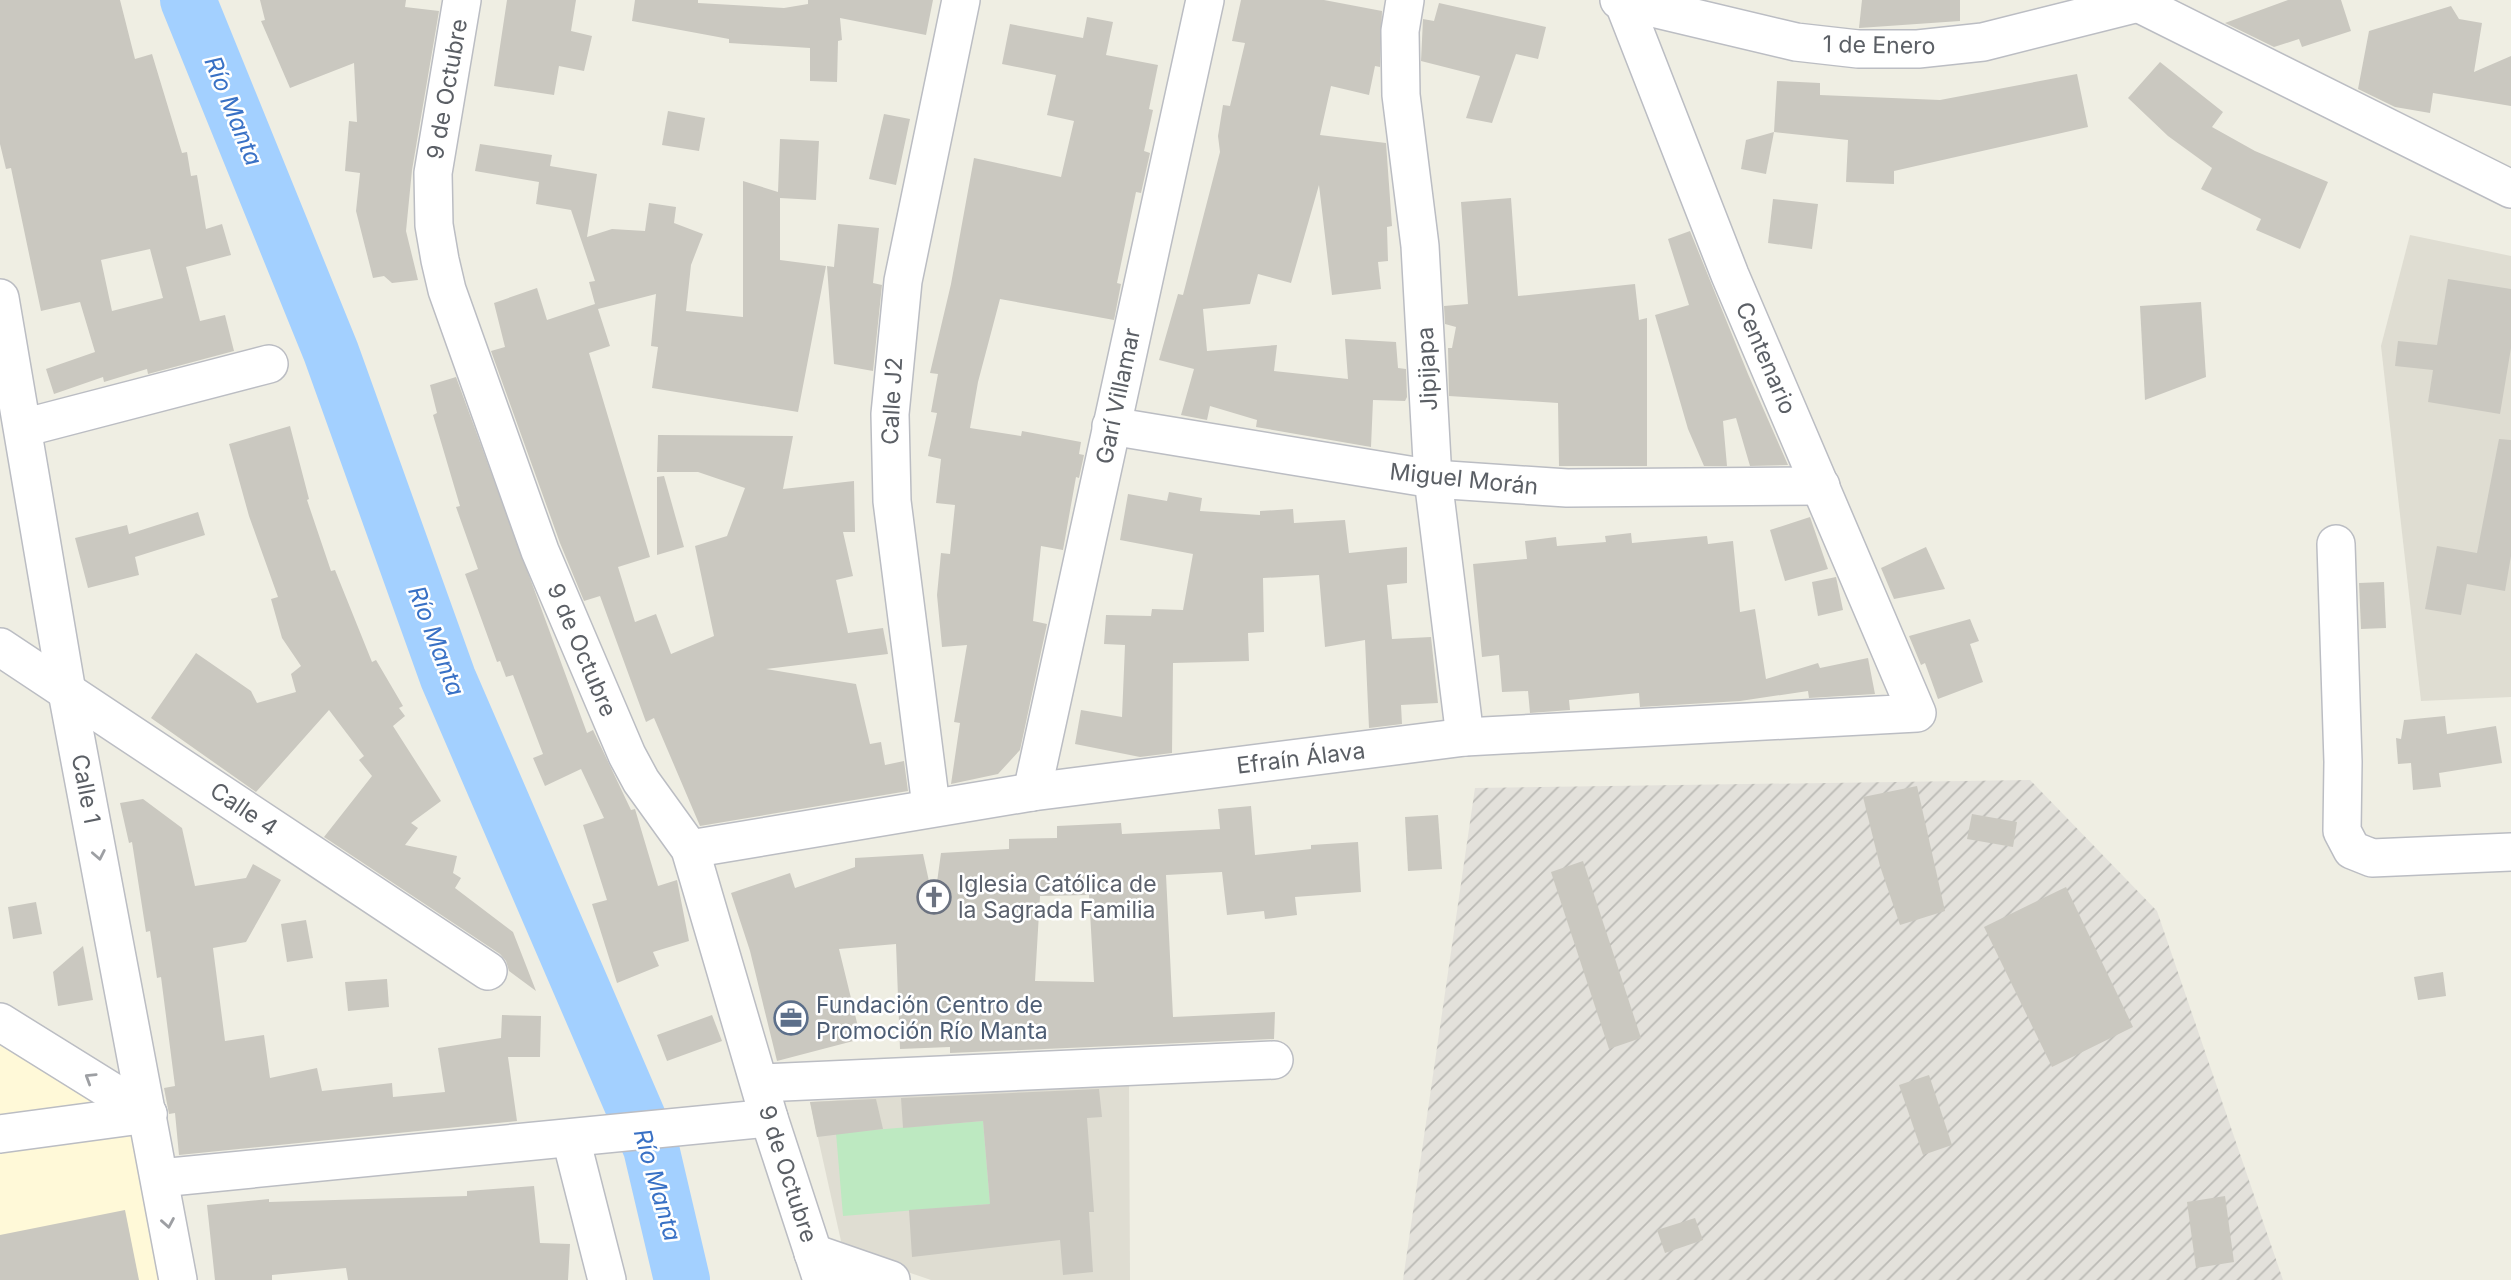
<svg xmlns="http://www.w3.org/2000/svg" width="2511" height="1280" font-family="Inter,sans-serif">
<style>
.commercial{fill:#fff9d8}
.industrial{fill:url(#industrial-furrows)}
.education{fill:#dfddd2}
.garden{fill:#bde9c1}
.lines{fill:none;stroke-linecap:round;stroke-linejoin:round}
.river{stroke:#a3d0ff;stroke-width:56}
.building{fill:#cac8c0;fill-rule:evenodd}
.minor-casing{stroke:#bbbdc3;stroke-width:40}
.minor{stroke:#fff;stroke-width:37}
.oneway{stroke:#9d9fa3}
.labels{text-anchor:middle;stroke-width:5;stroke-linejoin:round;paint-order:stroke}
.street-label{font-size:23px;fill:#5b5f65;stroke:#fff}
.worship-label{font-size:23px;fill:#5b616d;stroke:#fff;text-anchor:start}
.service-label{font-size:23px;fill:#4e5e75;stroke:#fff;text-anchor:start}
.water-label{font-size:24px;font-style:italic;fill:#3971c5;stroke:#fff}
</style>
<defs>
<pattern id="industrial-furrows" width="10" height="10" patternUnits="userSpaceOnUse" patternTransform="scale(1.75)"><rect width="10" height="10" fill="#e3e1db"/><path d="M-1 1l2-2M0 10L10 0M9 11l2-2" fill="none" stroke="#bbbab5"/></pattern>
</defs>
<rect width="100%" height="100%" fill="#efeee3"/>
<path class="commercial" d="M 0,1010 L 141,1096 L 169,1280 L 0,1280 Z"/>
<path class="industrial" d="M 2030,780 L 2157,911 L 2283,1280 L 1403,1280 L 1475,788 Z"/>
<g class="education">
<path d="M 2410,235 L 2511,256 L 2511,697 L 2421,701 L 2381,346 Z"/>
<path d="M 1129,1080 L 1130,1280 L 931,1280 L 843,1250 L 810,1102 Z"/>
</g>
<path class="garden" d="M 983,1121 L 990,1204 L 843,1216 L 836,1133 Z"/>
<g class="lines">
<path class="river" d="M 188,0 L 331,352 L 448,678 L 651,1148 L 682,1280"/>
</g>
<g class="building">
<path d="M 0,0 L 120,0 L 135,59 L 152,54 L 182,153 L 187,152 L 191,176 L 197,175 L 206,229 L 222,224 L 231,255 L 186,267 L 200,321 L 225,315 L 234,351 L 148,374 L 147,369 L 104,382 L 103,377 L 54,394 L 46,369 L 95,352 L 80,302 L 41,311 L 11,168 L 6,169 L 0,144 ZM 150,249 L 163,298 L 112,311 L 101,260 Z"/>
<path d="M 260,0 L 406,0 L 405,7 L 439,11 L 412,170 L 406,231 L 418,280 L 392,283 L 384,276 L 373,278 L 356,211 L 360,173 L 345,171 L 349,121 L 357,122 L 354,63 L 290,88 L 261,21 L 265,20 Z"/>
<path d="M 507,0 L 576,0 L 571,31 L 592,36 L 584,71 L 559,66 L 554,95 L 494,86 Z"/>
<path d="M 635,0 L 698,0 L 698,3 L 784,8 L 808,4 L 808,0 L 933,0 L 926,35 L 840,18 L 842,40 L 838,41 L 837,82 L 810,81 L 810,48 L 729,43 L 729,39 L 632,21 Z"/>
<path d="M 1241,0 L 1324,0 L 1382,11 L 1380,67 L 1375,66 L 1369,95 L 1331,86 L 1320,135 L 1386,143 L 1392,226 L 1387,227 L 1388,261 L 1378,262 L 1381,289 L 1332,295 L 1319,185 L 1291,283 L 1258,274 L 1250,304 L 1203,309 L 1207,351 L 1277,345 L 1274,371 L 1348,379 L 1345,339 L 1396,342 L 1398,368 L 1406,369 L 1407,397 L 1405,401 L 1373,400 L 1371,447 L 1256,427 L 1257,420 L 1210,406 L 1207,420 L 1181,415 L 1194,369 L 1159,360 L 1178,294 L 1183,295 L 1220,152 L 1218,136 L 1223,105 L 1230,106 L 1245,43 L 1232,41 Z"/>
<path d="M 1862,0 L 1960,0 L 1960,21 L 1859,28 Z"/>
<path d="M 2288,0 L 2341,0 L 2351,31 L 2302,47 L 2299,39 L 2274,47 L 2225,23 Z"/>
<path d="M 1439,3 L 1546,27 L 1538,59 L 1516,54 L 1492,123 L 1466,118 L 1480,76 L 1421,61 L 1423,19 L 1434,21 Z"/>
<path d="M 2451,6 L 2459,19 L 2482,23 L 2474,72 L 2511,56 L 2511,106 L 2433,93 L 2430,113 L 2395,107 L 2358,89 L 2369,31 Z"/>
<path d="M 1087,17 L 1113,22 L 1106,55 L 1158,65 L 1149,109 L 1153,110 L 1144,151 L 1150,153 L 1141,193 L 1136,192 L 1117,283 L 1121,284 L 1114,320 L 1000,299 L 978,382 L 970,428 L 1021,436 L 1022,431 L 1081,442 L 1079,454 L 1084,455 L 1079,478 L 1076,477 L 1063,550 L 1041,546 L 1033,621 L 1047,624 L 1020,750 L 998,774 L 951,784 L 960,723 L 954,722 L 967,645 L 942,647 L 937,595 L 941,553 L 950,554 L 955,505 L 936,503 L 941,459 L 928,456 L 937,413 L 931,412 L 938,374 L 930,373 L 951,284 L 974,158 L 1061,177 L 1074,121 L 1047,115 L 1056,75 L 1002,64 L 1010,24 L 1083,38 Z"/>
<path d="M 2160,62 L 2223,112 L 2212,127 L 2255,151 L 2328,182 L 2300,249 L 2256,230 L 2261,219 L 2201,189 L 2212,168 L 2168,136 L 2128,98 Z"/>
<path d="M 2077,74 L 2088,127 L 1894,171 L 1894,184 L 1846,182 L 1848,140 L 1774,132 L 1777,81 L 1820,83 L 1820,95 L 1940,100 Z"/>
<path d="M 668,111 L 705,118 L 699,151 L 662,145 Z"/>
<path d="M 884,114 L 910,119 L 896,185 L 869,179 Z"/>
<path d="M 1774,132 L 1766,174 L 1741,169 L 1746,140 Z"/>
<path d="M 780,139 L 819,141 L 816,200 L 780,198 L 780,260 L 826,266 L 798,412 L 652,388 L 658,347 L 651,346 L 656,294 L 598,309 L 610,346 L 589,353 L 650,557 L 618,567 L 635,622 L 656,614 L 671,654 L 714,636 L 695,546 L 727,536 L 745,488 L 698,472 L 657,472 L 658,435 L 793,436 L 783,489 L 854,481 L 855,532 L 843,532 L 853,576 L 836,580 L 848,633 L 883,628 L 888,654 L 766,669 L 856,684 L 870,744 L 881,742 L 885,765 L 904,761 L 908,791 L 700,826 L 654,718 L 646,722 L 600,596 L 584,601 L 560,543 L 491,351 L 505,347 L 494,303 L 537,288 L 547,320 L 595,304 L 589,282 L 595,281 L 571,210 L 536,204 L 539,182 L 475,171 L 480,144 L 552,155 L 550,166 L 597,174 L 587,237 L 612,229 L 645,231 L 649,203 L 676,207 L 674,223 L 703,234 L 691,265 L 686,311 L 743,317 L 743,181 L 778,192 Z"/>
<path d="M 1511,198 L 1518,296 L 1635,284 L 1639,320 L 1647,318 L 1647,466 L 1559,466 L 1558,403 L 1449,396 L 1448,348 L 1452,348 L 1456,327 L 1445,324 L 1444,306 L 1468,304 L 1461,202 Z"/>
<path d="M 1773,199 L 1818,204 L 1812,249 L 1768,243 Z"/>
<path d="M 838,224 L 879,228 L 873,283 L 882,285 L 873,371 L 834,364 L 827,266 L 834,267 Z"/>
<path d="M 1690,231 L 1748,374 L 1788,465 L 1750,466 L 1736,418 L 1723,421 L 1727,466 L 1704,466 L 1688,429 L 1655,315 L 1689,305 L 1668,239 Z"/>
<path d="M 2448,279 L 2511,289 L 2511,348 L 2500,414 L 2428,402 L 2433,370 L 2395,366 L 2398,341 L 2437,345 Z"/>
<path d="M 2201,302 L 2206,377 L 2145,400 L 2140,306 Z"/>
<path d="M 456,377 L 587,733 L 593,730 L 631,810 L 635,809 L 658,886 L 677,880 L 689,941 L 653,952 L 659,966 L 617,983 L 592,904 L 607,900 L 583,825 L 604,818 L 581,769 L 545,786 L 533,758 L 543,754 L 513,675 L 506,677 L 500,661 L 497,662 L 465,574 L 478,569 L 456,507 L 460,506 L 433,415 L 437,413 L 430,385 Z"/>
<path d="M 290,426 L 309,499 L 307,500 L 331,571 L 335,570 L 372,662 L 376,660 L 403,706 L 399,708 L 405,716 L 393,726 L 441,801 L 411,823 L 418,828 L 405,845 L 457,856 L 453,873 L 461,878 L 455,888 L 513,932 L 536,991 L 509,971 L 506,961 L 500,954 L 324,837 L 372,776 L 359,760 L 364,756 L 329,710 L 256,792 L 151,718 L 196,653 L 251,691 L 257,703 L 296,692 L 291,674 L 301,666 L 282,638 L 271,599 L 278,597 L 249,516 L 229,444 Z"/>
<path d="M 2499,439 L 2511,440 L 2511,556 L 2505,591 L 2467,584 L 2461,615 L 2425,609 L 2437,546 L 2477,553 Z"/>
<path d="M 664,476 L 684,547 L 657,555 L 657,477 Z"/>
<path d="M 1169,492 L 1202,498 L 1200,511 L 1260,515 L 1260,511 L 1293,509 L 1294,523 L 1345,520 L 1349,553 L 1407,547 L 1407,583 L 1387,585 L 1392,639 L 1431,637 L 1438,703 L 1401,705 L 1402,724 L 1369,728 L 1365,640 L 1325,647 L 1319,575 L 1263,578 L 1264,632 L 1248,633 L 1249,661 L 1173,663 L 1172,753 L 1140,757 L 1075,744 L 1081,710 L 1122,717 L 1125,645 L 1104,644 L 1106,615 L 1151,616 L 1152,609 L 1183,610 L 1193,554 L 1120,540 L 1128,494 L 1167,501 Z"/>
<path d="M 198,512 L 205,535 L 135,557 L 139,575 L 88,588 L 75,538 L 127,525 L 129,534 Z"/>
<path d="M 1810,517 L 1828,569 L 1785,581 L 1770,530 Z"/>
<path d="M 1631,533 L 1632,543 L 1707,536 L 1708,544 L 1733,541 L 1740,612 L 1755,609 L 1766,679 L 1818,663 L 1820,668 L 1868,658 L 1875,694 L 1809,698 L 1808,691 L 1740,701 L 1640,707 L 1639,693 L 1569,700 L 1570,710 L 1530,713 L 1528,691 L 1502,692 L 1499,655 L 1482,657 L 1473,564 L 1527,559 L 1525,541 L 1556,537 L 1557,546 L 1606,542 L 1605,536 Z"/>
<path d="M 1926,547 L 1945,589 L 1894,599 L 1881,568 Z"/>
<path d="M 1836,577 L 1843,610 L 1818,616 L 1812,582 Z"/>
<path d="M 2384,582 L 2386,628 L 2361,629 L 2359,583 Z"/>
<path d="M 1970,619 L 1979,641 L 1970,644 L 1983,682 L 1938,699 L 1925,663 L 1921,665 L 1909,636 Z"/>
<path d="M 2445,716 L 2447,734 L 2496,726 L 2502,763 L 2439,773 L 2441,787 L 2413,790 L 2411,763 L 2398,764 L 2396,738 L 2401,739 L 2404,720 Z"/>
<path d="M 1917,786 L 1945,911 L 1900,925 L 1880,866 L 1863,797 Z"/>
<path d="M 143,799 L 182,828 L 195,886 L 246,878 L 253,864 L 281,880 L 246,942 L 213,948 L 225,1041 L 264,1035 L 270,1078 L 317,1068 L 322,1091 L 392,1083 L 393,1097 L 445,1092 L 438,1048 L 501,1038 L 502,1015 L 541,1016 L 540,1057 L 508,1057 L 517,1121 L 179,1155 L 175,1113 L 169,1114 L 164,1088 L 175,1086 L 161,977 L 157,978 L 150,931 L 146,932 L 132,842 L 129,843 L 120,803 Z"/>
<path d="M 1251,806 L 1255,855 L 1311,849 L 1311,845 L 1358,842 L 1361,892 L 1295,897 L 1297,915 L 1265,919 L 1264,911 L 1227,915 L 1222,872 L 1166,875 L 1173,1017 L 1275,1012 L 1274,1039 L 950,1053 L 950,1047 L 900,1049 L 896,944 L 839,949 L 861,1039 L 777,1061 L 750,951 L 731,893 L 790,873 L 795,888 L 855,867 L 855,858 L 923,854 L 934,904 L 941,853 L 1009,849 L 1009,839 L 1057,838 L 1057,826 L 1121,823 L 1122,834 L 1220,829 L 1218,809 ZM 1089,895 L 1094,982 L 1035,981 L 1040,896 Z"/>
<path d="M 1972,814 L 2017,822 L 2013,847 L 1967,839 Z"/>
<path d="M 1438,815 L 1442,869 L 1408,871 L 1405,817 Z"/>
<path d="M 1583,861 L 1641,1038 L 1609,1049 L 1551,872 Z"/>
<path d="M 2066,887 L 2133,1027 L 2052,1067 L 1984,927 Z"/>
<path d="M 36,902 L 42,934 L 13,939 L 8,907 Z"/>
<path d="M 306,920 L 313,958 L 287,962 L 281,924 Z"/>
<path d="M 83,946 L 93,1000 L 58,1006 L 53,972 Z"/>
<path d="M 2443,972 L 2446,996 L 2418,1000 L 2414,977 Z"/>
<path d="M 387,979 L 389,1007 L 348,1011 L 345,982 Z"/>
<path d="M 712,1015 L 722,1041 L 667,1061 L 657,1035 Z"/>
<path d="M 1929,1075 L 1952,1145 L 1923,1155 L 1899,1085 Z"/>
<path d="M 1099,1089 L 1102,1117 L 1087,1118 L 1094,1212 L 1089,1212 L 1093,1272 L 1063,1275 L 1060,1240 L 912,1257 L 909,1210 L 990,1204 L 983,1121 L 903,1128 L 901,1098 Z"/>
<path d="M 876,1099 L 883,1129 L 817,1137 L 810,1102 Z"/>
<path d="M 534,1186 L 540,1243 L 570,1244 L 568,1280 L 348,1280 L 346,1268 L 272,1275 L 272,1280 L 215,1280 L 207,1205 L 269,1199 L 269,1202 L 467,1196 L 467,1191 Z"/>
<path d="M 2225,1196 L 2234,1262 L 2196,1268 L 2187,1202 Z"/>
<path d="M 125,1210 L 139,1280 L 0,1280 L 0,1235 Z"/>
<path d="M 1695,1218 L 1703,1240 L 1665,1253 L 1657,1230 Z"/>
</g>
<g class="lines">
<defs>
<g id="minor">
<path d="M 462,0 L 433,173 L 434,225 L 440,260 L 447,290 L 540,551 L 627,755 L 641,781 L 690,849 L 769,1118 L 822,1280"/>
<path d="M 1405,0 L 1400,31 L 1401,95 L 1420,246 L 1433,479 L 1465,737"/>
<path d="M 1619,0 L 1796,42 L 1858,49 L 1918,49 L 1983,42 L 2150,0"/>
<path d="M 2140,4 L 2511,189"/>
<path d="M 0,298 L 67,692 L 178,1280"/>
<path d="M 1111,426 L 1433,479 L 1567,488 L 1821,486"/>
<path d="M 23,428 L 269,364"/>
<path d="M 2336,544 L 2343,762 L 2342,831 L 2352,850 L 2372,858 L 2511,852"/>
<path d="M 0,647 L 488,971"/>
<path d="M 1032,792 L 1205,0"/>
<path d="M 931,806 L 892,501 L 890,414 L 903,281 L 961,0"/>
<path d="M 690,849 L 1032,792 L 1465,737 L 1917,713 L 1730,275 L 1623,1"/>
<path d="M 0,1022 L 148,1114"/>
<path d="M 760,1083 L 1274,1060"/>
<path d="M 0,1134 L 148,1114"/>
<path d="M 571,1139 L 607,1280"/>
<path d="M 160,1178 L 769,1118"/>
<path d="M 813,1253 L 891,1280"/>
</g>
</defs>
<use href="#minor" class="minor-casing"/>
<use href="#minor" class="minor"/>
</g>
<defs><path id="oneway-chevron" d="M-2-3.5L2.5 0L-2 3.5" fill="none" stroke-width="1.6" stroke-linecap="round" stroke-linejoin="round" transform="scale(1.75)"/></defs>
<g class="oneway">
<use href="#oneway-chevron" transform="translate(99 855) rotate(79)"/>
<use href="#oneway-chevron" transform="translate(90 1078) rotate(-148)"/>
<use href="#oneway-chevron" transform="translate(168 1223) rotate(80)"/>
</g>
<defs>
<symbol id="church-ring" viewBox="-11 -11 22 22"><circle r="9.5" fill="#fff" stroke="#6b7280" stroke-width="1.5"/><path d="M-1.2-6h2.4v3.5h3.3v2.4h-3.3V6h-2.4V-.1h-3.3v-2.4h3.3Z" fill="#6b7280"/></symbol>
<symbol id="office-ring" viewBox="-11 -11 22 22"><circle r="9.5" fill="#fff" stroke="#5c6f8a" stroke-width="1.5"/><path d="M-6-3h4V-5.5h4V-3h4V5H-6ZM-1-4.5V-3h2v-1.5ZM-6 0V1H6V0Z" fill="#5c6f8a"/></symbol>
</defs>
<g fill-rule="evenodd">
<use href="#church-ring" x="915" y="878" width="38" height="38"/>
<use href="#office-ring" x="772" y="999" width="38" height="38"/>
</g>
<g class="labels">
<g class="street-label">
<text transform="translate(1879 45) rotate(1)" y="8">1 de Enero</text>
<text transform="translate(447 89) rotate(-80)" y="8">9 de Octubre</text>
<text transform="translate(1766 358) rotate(67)" y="8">Centenario</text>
<text transform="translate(1427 369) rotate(-93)" y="8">Jipijapa</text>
<text transform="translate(1118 396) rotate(-78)" y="8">Garí Villamar</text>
<text transform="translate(892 401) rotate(-87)" y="8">Calle J2</text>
<text transform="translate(1464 479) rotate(6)" y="8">Miguel Morán</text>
<text transform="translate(582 650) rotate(67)" y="8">9 de Octubre</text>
<text transform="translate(1301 758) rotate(-7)" y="8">Efraín Álava</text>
<text transform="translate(86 789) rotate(79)" y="8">Calle 1</text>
<text transform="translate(244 809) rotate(34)" y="8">Calle 4</text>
<text transform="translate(788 1174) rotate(72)" y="8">9 de Octubre</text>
</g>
<g class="worship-label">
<text x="958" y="892">Iglesia Católica de<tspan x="958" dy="26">la Sagrada Familia</tspan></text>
</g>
<g class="service-label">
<text x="816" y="1013">Fundación Centro de<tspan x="816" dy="26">Promoción Río Manta</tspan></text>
</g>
<g class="water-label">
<text transform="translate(233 111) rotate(68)" y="8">Río Manta</text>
<text transform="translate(436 641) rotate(69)" y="8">Río Manta</text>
<text transform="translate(657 1185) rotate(74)" y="8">Río Manta</text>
</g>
</g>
</svg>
